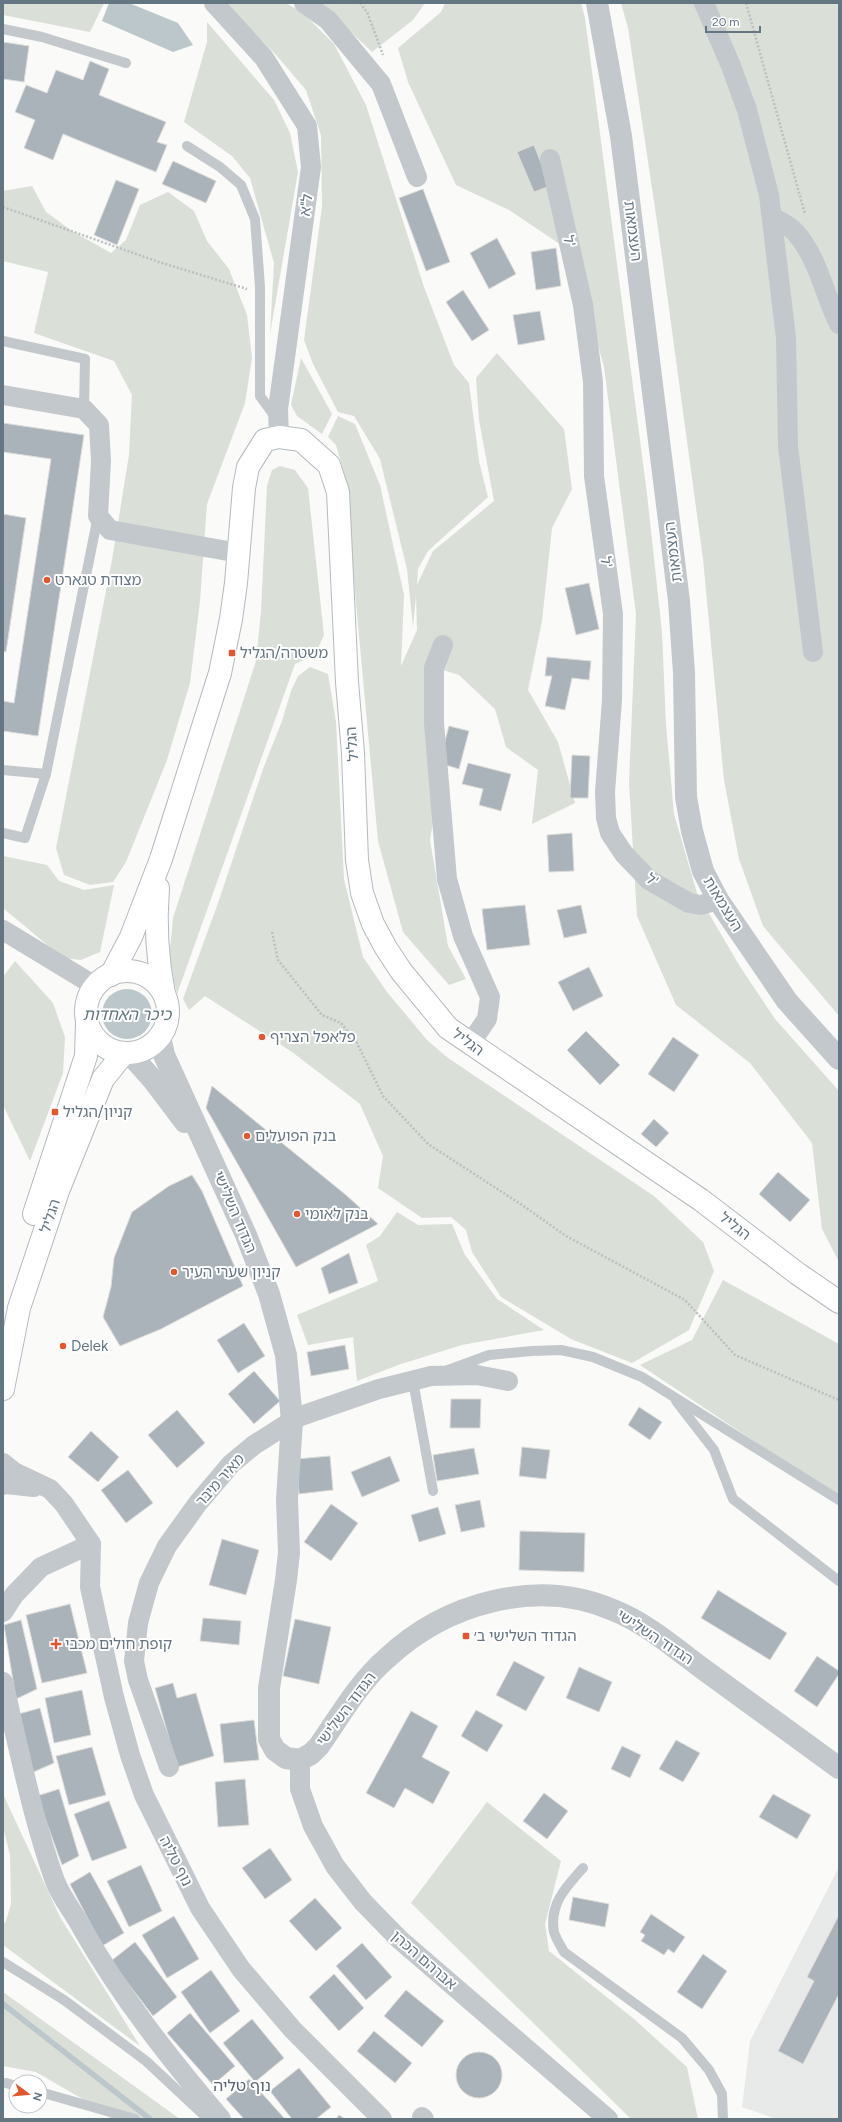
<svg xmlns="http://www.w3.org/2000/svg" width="842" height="2122" font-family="Figtree,'Noto Sans Hebrew',sans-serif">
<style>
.built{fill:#e8e9e9}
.green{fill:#dadfd7}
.water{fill:#bbc7cb}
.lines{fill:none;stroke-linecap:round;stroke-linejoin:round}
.stream{stroke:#bbc7cb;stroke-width:5.5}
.building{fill:#aab3b9;stroke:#dcdcda}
.secondary-casing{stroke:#b3babf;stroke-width:24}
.path{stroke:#bbbfc2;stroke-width:2.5;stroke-dasharray:2 2;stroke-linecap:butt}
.service{stroke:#c3c8cc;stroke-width:10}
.minor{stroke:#c3c8cc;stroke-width:20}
.tertiary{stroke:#c3c8cc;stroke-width:22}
.secondary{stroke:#fff;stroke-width:22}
.poi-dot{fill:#e4572e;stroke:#fff;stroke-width:1.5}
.labels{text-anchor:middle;stroke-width:4;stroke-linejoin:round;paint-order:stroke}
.street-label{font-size:15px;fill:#657683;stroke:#fff}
.poi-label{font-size:15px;fill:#657683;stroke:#fff;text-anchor:start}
.water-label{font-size:16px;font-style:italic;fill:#60757c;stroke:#fff}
.neighbourhood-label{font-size:16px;fill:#57646e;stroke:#fff}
</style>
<rect width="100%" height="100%" fill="#fafaf8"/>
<path class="built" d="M 839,1867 L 839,2119 L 776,2119 L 742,2107 L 750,2041 Z"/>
<g class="green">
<path d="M 3,3 L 104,3 L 90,32 L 3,15 Z"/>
<path d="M 228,3 L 286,3 L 303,13 L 334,44 L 366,105 L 424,287 L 454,365 L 469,383 L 479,461 L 488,497 L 428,551 L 418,569 L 417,585 L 433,551 L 494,501 L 479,420 L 476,378 L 497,353 L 564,429 L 572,489 L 552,528 L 542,621 L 528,690 L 558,742 L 575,803 L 532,824 L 538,770 L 506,747 L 495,709 L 459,675 L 440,669 L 437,798 L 430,840 L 448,946 L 466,979 L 449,985 L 403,932 L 378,841 L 344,473 L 336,445 L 328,437 L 338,416 L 355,424 L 380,485 L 404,595 L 401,666 L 417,630 L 416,596 L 413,627 L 407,569 L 380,459 L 354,416 L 338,412 L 313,364 L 304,340 L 322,207 L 321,135 L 306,90 L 276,55 L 240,19 Z"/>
<path d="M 320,3 L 425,3 L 413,20 L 372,52 Z"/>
<path d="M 445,3 L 581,3 L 585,18 L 647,494 L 662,632 L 666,725 L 674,814 L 697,893 L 739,965 L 775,1019 L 839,1091 L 839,1262 L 822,1229 L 812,1143 L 750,1063 L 676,1005 L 637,916 L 629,783 L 636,614 L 604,367 L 573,253 L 509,210 L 456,185 L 408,82 L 398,48 L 441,12 Z"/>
<path d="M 621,3 L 839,3 L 839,1016 L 763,926 L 739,859 L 724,780 L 703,559 L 659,235 L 628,28 Z"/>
<path d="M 207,22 L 274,100 L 290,133 L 298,172 L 270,334 L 274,263 L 250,178 L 232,156 L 184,122 L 207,42 Z"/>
<path d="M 32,186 L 46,212 L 72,231 L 111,253 L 126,240 L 140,205 L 168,192 L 194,211 L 207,241 L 229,269 L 247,315 L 252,358 L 245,403 L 207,504 L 200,601 L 190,683 L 167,760 L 126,862 L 113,882 L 90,885 L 64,875 L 56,848 L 112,560 L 129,455 L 132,395 L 114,361 L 34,333 L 48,272 L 3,261 L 3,191 Z"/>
<path d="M 301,358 L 332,414 L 322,434 L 297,416 L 291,405 Z"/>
<path d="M 280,466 L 295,470 L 308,488 L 324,635 L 315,655 L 295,664 L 177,994 L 169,960 L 173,918 L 256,661 L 261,612 L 267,486 L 272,470 Z"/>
<path d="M 310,667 L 328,674 L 336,722 L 344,879 L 363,957 L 387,992 L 427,1040 L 448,1058 L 654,1196 L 703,1242 L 714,1271 L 689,1330 L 632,1363 L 571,1339 L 501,1297 L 472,1252 L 466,1230 L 451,1217 L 422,1218 L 378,1188 L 383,1156 L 360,1104 L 292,1052 L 205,996 L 189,1010 L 183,999 L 218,903 L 263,769 L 282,721 L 291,691 L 298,676 Z"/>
<path d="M 3,856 L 47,865 L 59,881 L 84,890 L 114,885 L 100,952 L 81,960 L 63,958 L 3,908 Z"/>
<path d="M 15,961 L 53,1003 L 65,1037 L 63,1073 L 30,1161 L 3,1105 L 3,977 Z"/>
<path d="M 397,1212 L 418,1225 L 452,1224 L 465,1255 L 497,1299 L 544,1330 L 462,1345 L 398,1365 L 357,1381 L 353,1337 L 308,1345 L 297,1315 L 378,1281 L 366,1245 L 380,1236 Z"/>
<path d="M 723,1280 L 839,1344 L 839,1498 L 640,1365 L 692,1340 Z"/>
<path d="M 3,1794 L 60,1917 L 140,2046 L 3,1945 L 3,1925 L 6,1921 L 11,1904 L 10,1855 L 3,1827 Z"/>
<path d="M 487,1802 L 561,1861 L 545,1924 L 549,1951 L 634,2019 L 687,2067 L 698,2119 L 631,2119 L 411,1903 Z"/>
<path d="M 3,1992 L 180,2119 L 110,2119 L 105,2112 L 36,2072 L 3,2066 Z"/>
</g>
<g class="water">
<path d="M 109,3 L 129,3 L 178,23 L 193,45 L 173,52 L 102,21 Z"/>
<circle cx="127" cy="1014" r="25"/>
</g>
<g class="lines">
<path class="stream" d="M 3,2004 L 150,2119"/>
</g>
<g class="building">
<path d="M 3,42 L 29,46 L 24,82 L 3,79 Z"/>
<path d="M 90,61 L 109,69 L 99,95 L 166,122 L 157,142 L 167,145 L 156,172 L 63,134 L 53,160 L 24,148 L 35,120 L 15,112 L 26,85 L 47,93 L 56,70 L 83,80 Z"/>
<path d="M 534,145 L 550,186 L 534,192 L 517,152 Z"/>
<path d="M 173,161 L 216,181 L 206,203 L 162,184 Z"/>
<path d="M 116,180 L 139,189 L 117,245 L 94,235 Z"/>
<path d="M 423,189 L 450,262 L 426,271 L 399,198 Z"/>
<path d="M 497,238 L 516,274 L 489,289 L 470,253 Z"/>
<path d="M 556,248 L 561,286 L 536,290 L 531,252 Z"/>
<path d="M 463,290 L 489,330 L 472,341 L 446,302 Z"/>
<path d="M 540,311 L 545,340 L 518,345 L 513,315 Z"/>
<path d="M 3,423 L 84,435 L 38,736 L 3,731 L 3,701 L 14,703 L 51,459 L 3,452 Z"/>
<path d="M 3,514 L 26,518 L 6,652 L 3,651 Z"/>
<path d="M 589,583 L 599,629 L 576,635 L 565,588 Z"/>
<path d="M 547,657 L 591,661 L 589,680 L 572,678 L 565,710 L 545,706 L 552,676 L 545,676 Z"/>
<path d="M 449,726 L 469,731 L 459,769 L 439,763 Z"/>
<path d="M 572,755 L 590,756 L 588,798 L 570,798 Z"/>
<path d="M 468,763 L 511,774 L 501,811 L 479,805 L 483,789 L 462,784 Z"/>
<path d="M 572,833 L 574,871 L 549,872 L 547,835 Z"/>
<path d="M 525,905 L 530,945 L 487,950 L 482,909 Z"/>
<path d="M 581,905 L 587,933 L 564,938 L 557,910 Z"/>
<path d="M 589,967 L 603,996 L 573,1011 L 558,982 Z"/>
<path d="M 586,1031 L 620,1065 L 600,1085 L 567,1050 Z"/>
<path d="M 673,1037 L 699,1055 L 674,1092 L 648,1074 Z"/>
<path d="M 212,1086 L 346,1195 L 378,1224 L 296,1267 L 206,1108 Z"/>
<path d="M 654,1119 L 669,1133 L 656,1147 L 641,1134 Z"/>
<path d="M 778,1172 L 810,1200 L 790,1222 L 759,1194 Z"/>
<path d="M 192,1175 L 202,1191 L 243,1286 L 161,1329 L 120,1346 L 103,1317 L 111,1287 L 114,1258 L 132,1212 L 169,1186 Z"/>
<path d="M 349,1253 L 358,1283 L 329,1294 L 321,1268 Z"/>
<path d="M 244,1323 L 265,1356 L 238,1373 L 217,1340 Z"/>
<path d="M 345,1345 L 349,1369 L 311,1376 L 307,1352 Z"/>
<path d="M 254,1371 L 280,1401 L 254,1424 L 228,1394 Z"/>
<path d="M 451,1399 L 481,1399 L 480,1428 L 450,1428 Z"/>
<path d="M 639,1407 L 662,1422 L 650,1440 L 628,1425 Z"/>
<path d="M 177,1410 L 205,1443 L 177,1468 L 148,1435 Z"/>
<path d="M 91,1431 L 119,1457 L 98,1482 L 68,1457 Z"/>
<path d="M 522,1447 L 550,1450 L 546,1479 L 519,1476 Z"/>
<path d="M 474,1448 L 479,1474 L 437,1481 L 433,1455 Z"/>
<path d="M 330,1456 L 333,1490 L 299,1494 L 296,1459 Z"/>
<path d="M 390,1456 L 400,1481 L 362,1497 L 351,1472 Z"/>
<path d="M 128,1470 L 153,1503 L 126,1523 L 101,1490 Z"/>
<path d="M 480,1500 L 485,1527 L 461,1532 L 455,1505 Z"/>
<path d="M 331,1504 L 358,1523 L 331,1561 L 304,1542 Z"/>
<path d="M 438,1507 L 446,1534 L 419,1542 L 411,1515 Z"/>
<path d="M 520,1531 L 585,1533 L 584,1572 L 519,1570 Z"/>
<path d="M 222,1539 L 259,1550 L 246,1595 L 209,1585 Z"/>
<path d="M 718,1590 L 787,1633 L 770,1660 L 701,1618 Z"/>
<path d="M 70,1604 L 87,1673 L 42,1683 L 26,1615 Z"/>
<path d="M 203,1618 L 241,1621 L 239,1645 L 200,1641 Z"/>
<path d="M 295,1619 L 331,1627 L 319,1684 L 283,1676 Z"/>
<path d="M 21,1620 L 37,1689 L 16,1699 L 4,1625 Z"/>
<path d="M 817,1656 L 839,1671 L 839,1674 L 817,1707 L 794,1691 Z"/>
<path d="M 514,1661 L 545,1677 L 526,1711 L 496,1695 Z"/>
<path d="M 579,1667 L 612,1682 L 599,1712 L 566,1698 Z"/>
<path d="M 173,1683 L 177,1698 L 196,1693 L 214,1756 L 177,1767 L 155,1688 Z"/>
<path d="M 82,1690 L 91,1735 L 54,1743 L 45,1698 Z"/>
<path d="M 40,1708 L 54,1763 L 29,1774 L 15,1715 Z"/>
<path d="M 476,1710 L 503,1725 L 487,1752 L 461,1736 Z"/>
<path d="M 411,1711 L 438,1726 L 422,1757 L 450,1772 L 433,1804 L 405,1788 L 394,1808 L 366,1793 Z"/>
<path d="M 254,1720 L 259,1760 L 224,1763 L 220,1724 Z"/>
<path d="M 676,1740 L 700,1753 L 683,1782 L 659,1769 Z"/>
<path d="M 622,1746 L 641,1755 L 630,1778 L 611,1769 Z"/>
<path d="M 92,1747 L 106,1795 L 69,1805 L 56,1756 Z"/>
<path d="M 245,1779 L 249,1825 L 218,1827 L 215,1782 Z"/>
<path d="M 59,1789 L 79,1856 L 62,1865 L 37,1796 Z"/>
<path d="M 544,1793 L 568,1811 L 547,1839 L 523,1821 Z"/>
<path d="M 773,1794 L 811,1815 L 797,1839 L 759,1817 Z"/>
<path d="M 109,1801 L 127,1848 L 92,1861 L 74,1814 Z"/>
<path d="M 270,1848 L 292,1880 L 265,1899 L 242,1868 Z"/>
<path d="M 141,1865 L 162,1911 L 129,1927 L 107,1881 Z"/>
<path d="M 90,1872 L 124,1933 L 102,1946 L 70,1884 Z"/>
<path d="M 573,1897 L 609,1904 L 605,1927 L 569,1920 Z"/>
<path d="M 315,1898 L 342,1928 L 316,1951 L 289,1921 Z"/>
<path d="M 651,1914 L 685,1937 L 674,1953 L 668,1949 L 664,1955 L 641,1941 L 645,1935 L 640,1932 Z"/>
<path d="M 839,1915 L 839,1994 L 803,2064 L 778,2051 L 814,1981 L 807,1977 Z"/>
<path d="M 174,1916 L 199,1959 L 167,1978 L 142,1935 Z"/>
<path d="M 135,1942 L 177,1997 L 153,2016 L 111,1961 Z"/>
<path d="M 362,1943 L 392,1977 L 366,2000 L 336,1966 Z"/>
<path d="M 703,1954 L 727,1971 L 702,2009 L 677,1992 Z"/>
<path d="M 211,1970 L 240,2011 L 210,2033 L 181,1992 Z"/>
<path d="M 334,1974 L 364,2008 L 339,2031 L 309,1997 Z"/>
<path d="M 406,1990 L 444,2021 L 422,2047 L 384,2016 Z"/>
<path d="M 190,2013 L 235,2066 L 213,2085 L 167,2033 Z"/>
<path d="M 252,2019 L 284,2058 L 255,2082 L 223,2043 Z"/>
<path d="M 374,2031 L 412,2063 L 395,2083 L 357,2051 Z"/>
<circle cx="479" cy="2075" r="23"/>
<path d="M 299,2068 L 331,2107 L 316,2119 L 292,2119 L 270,2091 Z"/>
<path d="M 249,2079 L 285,2119 L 244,2119 L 226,2099 Z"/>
<path d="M 339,2115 L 345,2119 L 336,2119 Z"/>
</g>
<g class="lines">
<defs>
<g id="secondary">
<path d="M 158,888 C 155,924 157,958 164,994"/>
<circle cx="127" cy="1012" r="41"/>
<path d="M 111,975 L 131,937 L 161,859 L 220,673 L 231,619 L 236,583 L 244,488 L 248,467 L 265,440 L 279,437 L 301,440 L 329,465 L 338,492 L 347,682 L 353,753 L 357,860 L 362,893 L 373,924 L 386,948 L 401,971 L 448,1028 L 701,1200 L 798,1274 L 839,1302"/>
<path d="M 34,1214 L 86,1056 L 87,1024"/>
<path d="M 3,1389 L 19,1308 L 58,1191 L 103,1079 L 124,1053"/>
</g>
</defs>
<use href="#secondary" class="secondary-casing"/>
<g class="path">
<path d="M 360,3 L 367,12 L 383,55"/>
<path d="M 746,3 L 805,214"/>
<path d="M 3,207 L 159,262 L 247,289"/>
<path d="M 272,932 L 278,960 L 322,1015 L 341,1023 L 357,1043 L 383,1096 L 428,1144 L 522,1205 L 566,1236 L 685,1300 L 735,1355 L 839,1400"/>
</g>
<g class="service">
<path d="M 3,29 L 42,37 L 126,63"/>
<path d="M 187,146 L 220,167 L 241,185 L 255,219 L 260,287 L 260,396 L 276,418"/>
<path d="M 3,341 L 85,359 L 84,409"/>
<path d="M 3,770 L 46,774 L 98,516"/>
<path d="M 3,833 L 25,838 L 46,774"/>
<path d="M 448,1370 L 489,1355 L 532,1351 L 561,1350 L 593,1357 L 642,1377 L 839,1500"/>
<path d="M 413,1381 L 433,1491"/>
<path d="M 676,1401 L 714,1450 L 733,1499 L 839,1581"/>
<path d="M 583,1868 C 566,1887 549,1904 554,1932 C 556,1939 561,1946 564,1952 L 682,2038 L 709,2070 L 722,2094 L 723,2119"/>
<path d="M 3,1962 L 64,2000 L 146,2061 L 208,2119"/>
<path d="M 6,2083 L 16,2086"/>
<path d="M 40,2092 L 135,2119"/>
</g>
<g class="minor">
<path d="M 214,3 L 264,58 L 307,126 L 311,167 L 278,409 L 279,437"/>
<path d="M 304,3 L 328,20 L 381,84 L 417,177"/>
<path d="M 704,3 L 731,66 L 747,110 L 769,195 L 786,338 L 788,446 L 813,652"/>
<path d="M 550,159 L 583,305 L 593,382 L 594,476 L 613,614 L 612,700 L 605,792 L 606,818 L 610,833 L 624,854 L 649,880 L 689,903 L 701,905 L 718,900"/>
<path d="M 772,217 C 780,221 789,225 795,232 C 818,257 824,294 839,324"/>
<path d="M 3,395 L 84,409 L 99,425 L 101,461 L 98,516 L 110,530 L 239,553"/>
<path d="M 443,645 L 434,668 L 434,723 L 447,879 L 463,936 L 490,997 L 487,1019 L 470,1044"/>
<path d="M 3,930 L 95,986"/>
<path d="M 3,1463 L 14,1472 L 50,1489 L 64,1504 L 91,1544 L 90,1587 L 114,1697 L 130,1755 L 144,1795 L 200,1908 L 241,1969 L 293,2030 L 382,2119"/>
<path d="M 3,1485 L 6,1484 L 34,1487"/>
<path d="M 3,1612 L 14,1595 L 41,1567 L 91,1544"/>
<path d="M 3,1682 C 19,1748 32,1817 55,1881 C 61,1897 74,1913 82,1928 C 121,1997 170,2059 221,2119"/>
<path d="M 300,1760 L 300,1789 L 313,1826 L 335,1866 L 363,1902 L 399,1939 L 608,2119"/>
<path d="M 169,1767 L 138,1680 L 134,1661 L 138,1623 L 149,1583 L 167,1546 L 198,1503 L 231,1464 L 254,1445 L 298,1417 L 379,1389 L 431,1376 L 477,1375 L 508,1381"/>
<path d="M 422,2117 L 424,2119"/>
</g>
<g class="tertiary">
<path d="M 597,3 L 621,136 L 679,601 L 684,673 L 686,797 L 692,831 L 703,871 L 718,900 L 787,1001 L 839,1059"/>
<path d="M 160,1036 L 164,1055 L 246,1235 L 269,1294 L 286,1355 L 292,1421 L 287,1499 L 289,1553 L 286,1580 L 269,1688 L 269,1739 L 275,1750 L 286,1758 L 300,1760 L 311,1754 L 319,1746 C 340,1716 359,1682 387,1658 C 446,1603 537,1577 613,1610 C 646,1623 675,1648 703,1669 C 749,1702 794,1735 839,1768"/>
<path d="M 129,1053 L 154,1081 L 185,1122"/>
</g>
<use href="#secondary" class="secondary"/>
</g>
<g class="poi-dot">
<circle cx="47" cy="580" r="4"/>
<rect x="228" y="649" width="8" height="8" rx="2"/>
<circle cx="262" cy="1037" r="4"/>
<rect x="51" y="1108" width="8" height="8" rx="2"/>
<circle cx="247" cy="1136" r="4"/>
<circle cx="297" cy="1214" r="4"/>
<circle cx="174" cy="1272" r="4"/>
<circle cx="63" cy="1346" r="4"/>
<rect x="462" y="1632" width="8" height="8" rx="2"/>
<path d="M54 1638h4v4h4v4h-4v4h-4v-4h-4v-4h4z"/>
</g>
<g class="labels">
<g class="street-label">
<text transform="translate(306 205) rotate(-82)" y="5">ל"א</text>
<text transform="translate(633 231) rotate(83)" y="5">העצמאות</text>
<text transform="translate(569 241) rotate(77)" y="5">ל'</text>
<text transform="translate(673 552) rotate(-97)" y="5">העצמאות</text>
<text transform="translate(606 562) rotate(80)" y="5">ל'</text>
<text transform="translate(352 744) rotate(-94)" y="5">הגליל</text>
<text transform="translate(652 880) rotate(36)" y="5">ל'</text>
<text transform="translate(723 904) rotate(59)" y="5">העצמאות</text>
<text transform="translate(468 1042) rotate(36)" y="5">הגליל</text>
<text transform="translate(235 1212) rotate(67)" y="5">הגדוד השלישי</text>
<text transform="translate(50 1216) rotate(-72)" y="5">הגליל</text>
<text transform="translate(735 1226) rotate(38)" y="5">הגליל</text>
<text transform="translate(220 1480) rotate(-48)" y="5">מאיר מיבר</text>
<text transform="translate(655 1637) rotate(33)" y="5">הגדוד השלישי</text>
<text transform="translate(346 1709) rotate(-53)" y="5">הגדוד השלישי</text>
<text transform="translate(176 1861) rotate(63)" y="5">נוף טליה</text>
<text transform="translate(424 1960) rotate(41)" y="5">אברהם הכהן</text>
</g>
<g class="poi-label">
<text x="55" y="585">מצודת טגארט</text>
<text x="240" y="658">משטרה/הגליל</text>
<text x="270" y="1042">פלאפל הצריף</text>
<text x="63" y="1117">קניון/הגליל</text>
<text x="255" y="1141">בנק הפועלים</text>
<text x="305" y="1219">בנק לאומי</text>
<text x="182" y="1277">קניון שערי העיר</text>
<text x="71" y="1351">Delek</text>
<text x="474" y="1641">הגדוד השלישי ב׳</text>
<text x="65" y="1649">קופת חולים מכבי</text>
</g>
<g class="water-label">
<text x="127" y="1020">כיכר האחדות</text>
</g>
<g class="neighbourhood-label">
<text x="242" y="2091">נוף טליה</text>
</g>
</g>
<rect width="842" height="2122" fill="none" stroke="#657683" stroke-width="8"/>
<g transform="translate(28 2094) rotate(106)"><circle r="19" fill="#ffffff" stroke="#c1c8cd"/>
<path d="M0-3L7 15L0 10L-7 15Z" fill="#e4572e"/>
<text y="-6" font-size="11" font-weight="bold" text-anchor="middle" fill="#657683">N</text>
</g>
<path d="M706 26v6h54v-6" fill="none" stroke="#657683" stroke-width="2"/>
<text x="712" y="26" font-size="12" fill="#657683" stroke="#ffffff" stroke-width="3" paint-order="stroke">20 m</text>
</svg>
